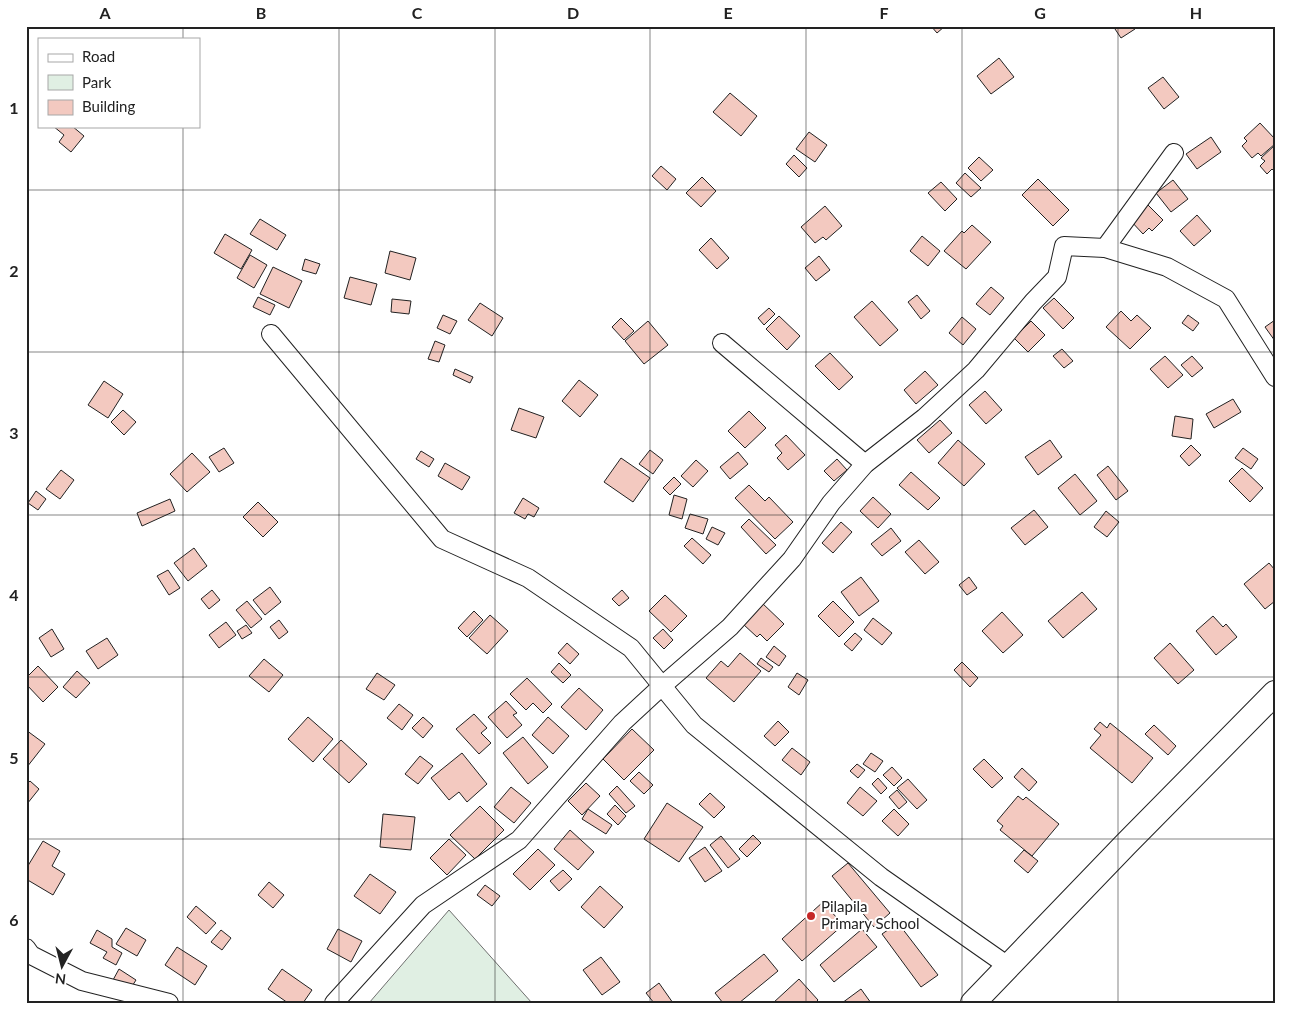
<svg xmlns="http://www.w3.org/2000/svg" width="1301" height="1029" font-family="Lato,sans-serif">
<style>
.green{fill:#e0efe3;stroke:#6f6f6f}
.building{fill:#f3c9c0;stroke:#222}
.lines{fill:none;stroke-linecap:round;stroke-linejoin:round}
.minor-casing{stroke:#222;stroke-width:20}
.secondary-casing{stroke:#222;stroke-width:26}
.minor{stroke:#fff;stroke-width:18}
.secondary{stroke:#fff;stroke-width:24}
.grid{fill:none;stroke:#222;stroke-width:1;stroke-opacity:0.55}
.poi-dot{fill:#c62828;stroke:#fff;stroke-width:2}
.labels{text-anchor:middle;stroke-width:4;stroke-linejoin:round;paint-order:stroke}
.poi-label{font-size:15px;fill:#222;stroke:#fff;text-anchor:start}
.neatline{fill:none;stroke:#222;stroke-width:2}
.grid-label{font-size:16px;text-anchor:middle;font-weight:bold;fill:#222}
</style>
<rect width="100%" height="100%" fill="#fff"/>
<path class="green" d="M 449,910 L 532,1003 L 369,1003 Z"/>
<g class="building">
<path d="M 931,26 L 945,26 L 937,33 Z"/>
<path d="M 1113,26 L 1133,26 L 1135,29 L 1121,38 Z"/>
<path d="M 999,58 L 1014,77 L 991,94 L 977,76 Z"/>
<path d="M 1163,77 L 1179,97 L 1164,109 L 1148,88 Z"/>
<path d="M 730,93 L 757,116 L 741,136 L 713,112 Z"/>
<path d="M 1260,123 L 1275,139 L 1275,144 L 1261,156 L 1258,153 L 1252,158 L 1242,146 L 1247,141 L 1244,138 Z"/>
<path d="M 53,126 L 72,126 L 84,136 L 71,152 L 59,142 L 64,135 Z"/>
<path d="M 809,132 L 827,145 L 815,162 L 796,149 Z"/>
<path d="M 1211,137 L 1221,152 L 1197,169 L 1186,154 Z"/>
<path d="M 1275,145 L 1275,172 L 1272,169 L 1267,174 L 1260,166 L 1265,161 L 1261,158 Z"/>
<path d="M 794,155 L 807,168 L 799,177 L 786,164 Z"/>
<path d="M 979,157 L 993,170 L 981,181 L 968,168 Z"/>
<path d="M 661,166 L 676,179 L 667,190 L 652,176 Z"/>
<path d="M 965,173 L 981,188 L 971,197 L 956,183 Z"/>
<path d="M 702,177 L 716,191 L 701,207 L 686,193 Z"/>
<path d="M 1038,179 L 1069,210 L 1053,226 L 1022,195 Z"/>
<path d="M 1173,180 L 1188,199 L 1171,212 L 1156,193 Z"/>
<path d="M 941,182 L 957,199 L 945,211 L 928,193 Z"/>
<path d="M 1147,204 L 1163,220 L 1152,231 L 1149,228 L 1143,234 L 1130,220 Z"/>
<path d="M 825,206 L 842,226 L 826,240 L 823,237 L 815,243 L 801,227 Z"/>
<path d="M 1197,215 L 1211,231 L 1194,246 L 1180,231 Z"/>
<path d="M 260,219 L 286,235 L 277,250 L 250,234 Z"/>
<path d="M 972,225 L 991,242 L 966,269 L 944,251 L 962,231 L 964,233 Z"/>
<path d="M 225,234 L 252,250 L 241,269 L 214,253 Z"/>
<path d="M 922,236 L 940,251 L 928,266 L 910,251 Z"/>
<path d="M 711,238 L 729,258 L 717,269 L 699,250 Z"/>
<path d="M 390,251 L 416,258 L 410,280 L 385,273 Z"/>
<path d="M 250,255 L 267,265 L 254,288 L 237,278 Z"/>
<path d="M 819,256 L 830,270 L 816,281 L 805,268 Z"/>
<path d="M 305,259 L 320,264 L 316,274 L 302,270 Z"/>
<path d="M 273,267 L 302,281 L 289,308 L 260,294 Z"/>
<path d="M 350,277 L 377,284 L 371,305 L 344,298 Z"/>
<path d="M 991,287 L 1004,298 L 990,315 L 976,304 Z"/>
<path d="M 917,295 L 930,311 L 921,319 L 908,302 Z"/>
<path d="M 258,297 L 275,305 L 270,315 L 253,307 Z"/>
<path d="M 1054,298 L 1074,318 L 1063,329 L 1043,308 Z"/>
<path d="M 392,299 L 411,301 L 409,314 L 391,312 Z"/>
<path d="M 872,301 L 898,330 L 880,346 L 854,317 Z"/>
<path d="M 480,303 L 503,318 L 492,336 L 468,320 Z"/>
<path d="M 769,308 L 775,314 L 764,325 L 758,318 Z"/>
<path d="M 1121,311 L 1131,321 L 1137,315 L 1151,328 L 1130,349 L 1106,327 Z"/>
<path d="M 443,315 L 457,321 L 450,334 L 437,328 Z"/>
<path d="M 1188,315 L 1199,323 L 1193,331 L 1182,323 Z"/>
<path d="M 779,316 L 800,336 L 787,350 L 766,329 Z"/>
<path d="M 962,317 L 976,329 L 963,345 L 949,333 Z"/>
<path d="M 621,318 L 634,331 L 624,340 L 612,327 Z"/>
<path d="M 1275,320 L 1275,341 L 1265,327 Z"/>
<path d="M 648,321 L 668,345 L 644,364 L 625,341 Z"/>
<path d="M 1031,321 L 1045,335 L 1028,352 L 1014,338 Z"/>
<path d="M 435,341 L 445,345 L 439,362 L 428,359 Z"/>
<path d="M 1062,349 L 1073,361 L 1064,368 L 1053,356 Z"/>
<path d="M 830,353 L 853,377 L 839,390 L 815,366 Z"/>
<path d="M 1165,356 L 1183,375 L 1168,388 L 1150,369 Z"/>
<path d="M 1192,356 L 1203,368 L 1192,377 L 1181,365 Z"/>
<path d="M 455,369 L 473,377 L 470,383 L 453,375 Z"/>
<path d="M 925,371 L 938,385 L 916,404 L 904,390 Z"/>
<path d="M 579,380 L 598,395 L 580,417 L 562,401 Z"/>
<path d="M 104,381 L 123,394 L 108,418 L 88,405 Z"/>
<path d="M 985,391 L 1002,410 L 986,424 L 969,405 Z"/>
<path d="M 1233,399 L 1241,412 L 1214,428 L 1206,414 Z"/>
<path d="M 519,408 L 544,417 L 536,438 L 511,430 Z"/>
<path d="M 123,410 L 136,422 L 124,435 L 111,422 Z"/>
<path d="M 749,411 L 766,428 L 745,448 L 728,431 Z"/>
<path d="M 1175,416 L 1193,419 L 1191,439 L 1172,436 Z"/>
<path d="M 940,420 L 952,433 L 929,453 L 917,440 Z"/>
<path d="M 786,435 L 805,455 L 788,470 L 777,458 L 782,453 L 775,445 Z"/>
<path d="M 958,440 L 985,464 L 964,486 L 938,463 Z"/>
<path d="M 1050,440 L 1062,457 L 1038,475 L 1025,457 Z"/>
<path d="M 1191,445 L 1201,455 L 1189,466 L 1180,456 Z"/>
<path d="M 224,448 L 234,463 L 219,472 L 209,457 Z"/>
<path d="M 1243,448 L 1258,459 L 1251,469 L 1235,458 Z"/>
<path d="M 650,450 L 663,460 L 653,474 L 639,464 Z"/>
<path d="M 421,451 L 434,459 L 429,467 L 416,459 Z"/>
<path d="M 738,452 L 748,464 L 730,479 L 720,467 Z"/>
<path d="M 192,453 L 210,472 L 187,492 L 170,474 Z"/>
<path d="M 621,458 L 650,478 L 633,502 L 604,482 Z"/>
<path d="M 837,459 L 847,470 L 834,481 L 824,471 Z"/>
<path d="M 696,460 L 708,471 L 693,487 L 681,476 Z"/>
<path d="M 445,463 L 470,477 L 462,490 L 438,476 Z"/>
<path d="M 1108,466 L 1128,491 L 1116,500 L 1097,475 Z"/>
<path d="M 1242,468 L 1263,488 L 1250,502 L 1229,481 Z"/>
<path d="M 61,470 L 74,480 L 60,499 L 46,489 Z"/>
<path d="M 911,472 L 940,498 L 928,510 L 899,485 Z"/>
<path d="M 1075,474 L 1097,501 L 1080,515 L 1058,488 Z"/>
<path d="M 674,477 L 681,484 L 670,495 L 663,488 Z"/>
<path d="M 749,485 L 765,501 L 769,497 L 793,522 L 775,539 L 735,498 Z"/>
<path d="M 36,491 L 46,499 L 38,510 L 28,503 Z"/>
<path d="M 674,495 L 687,499 L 682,519 L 669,515 Z"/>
<path d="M 873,497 L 891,514 L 878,528 L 860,511 Z"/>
<path d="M 523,498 L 539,508 L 534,517 L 528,514 L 525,519 L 514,513 Z"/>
<path d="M 170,499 L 175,511 L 142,526 L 137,513 Z"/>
<path d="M 258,502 L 278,522 L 263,537 L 243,517 Z"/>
<path d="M 1034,510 L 1048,527 L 1025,545 L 1011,528 Z"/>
<path d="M 1106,511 L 1119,522 L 1107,537 L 1094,527 Z"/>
<path d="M 690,514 L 708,519 L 703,534 L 685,528 Z"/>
<path d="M 749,519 L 776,545 L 766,554 L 741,527 Z"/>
<path d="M 841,522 L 852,532 L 833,553 L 822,543 Z"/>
<path d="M 712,527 L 725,533 L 718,545 L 706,539 Z"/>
<path d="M 891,528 L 901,541 L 882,556 L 871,544 Z"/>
<path d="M 692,538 L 711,555 L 703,564 L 684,546 Z"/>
<path d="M 919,540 L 939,562 L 925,574 L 905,552 Z"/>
<path d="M 194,548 L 207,566 L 188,581 L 174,563 Z"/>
<path d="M 1269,563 L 1275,570 L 1275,601 L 1265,609 L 1244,584 Z"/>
<path d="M 168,570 L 180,588 L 169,595 L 157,576 Z"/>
<path d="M 861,577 L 879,601 L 859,616 L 841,592 Z"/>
<path d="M 969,577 L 977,588 L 967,595 L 959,585 Z"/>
<path d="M 270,587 L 281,602 L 265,615 L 253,600 Z"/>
<path d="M 212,590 L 220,600 L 209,609 L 201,599 Z"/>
<path d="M 622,590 L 629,598 L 619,606 L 612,599 Z"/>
<path d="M 1082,592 L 1097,609 L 1063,638 L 1048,621 Z"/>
<path d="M 665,595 L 687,616 L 671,632 L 649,611 Z"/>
<path d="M 247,601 L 262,619 L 251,628 L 236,610 Z"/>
<path d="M 833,601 L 854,622 L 839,637 L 818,616 Z"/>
<path d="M 761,602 L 784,624 L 767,641 L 760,634 L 757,637 L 743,624 Z"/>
<path d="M 474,611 L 483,620 L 467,637 L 458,628 Z"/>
<path d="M 1002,612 L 1023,635 L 1003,653 L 982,631 Z"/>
<path d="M 490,615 L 508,631 L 487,654 L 469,638 Z"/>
<path d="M 1213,616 L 1223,627 L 1226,624 L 1237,637 L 1216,655 L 1196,631 Z"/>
<path d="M 873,618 L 892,633 L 882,645 L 864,630 Z"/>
<path d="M 279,620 L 288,632 L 279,639 L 270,627 Z"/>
<path d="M 226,622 L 236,635 L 219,648 L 209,635 Z"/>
<path d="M 246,625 L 252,633 L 242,639 L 237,631 Z"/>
<path d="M 52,629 L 64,649 L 51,657 L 39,638 Z"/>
<path d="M 663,629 L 673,640 L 664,649 L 653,638 Z"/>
<path d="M 855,633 L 862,639 L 852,651 L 844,644 Z"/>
<path d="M 107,638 L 118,655 L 98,669 L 86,651 Z"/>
<path d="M 567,643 L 579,654 L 570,664 L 558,653 Z"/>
<path d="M 1170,643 L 1194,670 L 1178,684 L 1154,658 Z"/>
<path d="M 774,646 L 786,656 L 779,666 L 766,657 Z"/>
<path d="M 740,653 L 761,671 L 734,702 L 706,678 L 721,661 L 728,667 Z"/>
<path d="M 761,658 L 773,667 L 769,672 L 757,664 Z"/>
<path d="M 264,659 L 283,675 L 269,692 L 249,676 Z"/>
<path d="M 962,662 L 978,678 L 970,687 L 954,670 Z"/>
<path d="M 559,663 L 571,675 L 563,683 L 551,672 Z"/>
<path d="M 38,666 L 58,687 L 43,702 L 26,684 L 26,678 Z"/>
<path d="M 77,671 L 90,683 L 76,698 L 63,687 Z"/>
<path d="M 377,673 L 395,685 L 384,700 L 366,689 Z"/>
<path d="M 797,673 L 808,680 L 799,695 L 788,687 Z"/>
<path d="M 527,678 L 552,704 L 543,713 L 533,703 L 526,710 L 510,694 Z"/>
<path d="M 579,688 L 603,710 L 586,730 L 561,707 Z"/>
<path d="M 506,701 L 517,713 L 513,715 L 522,725 L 507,738 L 488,717 Z"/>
<path d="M 399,704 L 413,715 L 402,730 L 387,718 Z"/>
<path d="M 474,714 L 487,728 L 481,733 L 491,743 L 479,754 L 456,729 Z"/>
<path d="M 308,717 L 333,739 L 313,762 L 288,739 Z"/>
<path d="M 423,717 L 433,726 L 423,738 L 412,728 Z"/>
<path d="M 548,717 L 569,736 L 553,754 L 532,735 Z"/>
<path d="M 778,721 L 789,732 L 775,746 L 764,736 Z"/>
<path d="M 1100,722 L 1107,728 L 1110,723 L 1153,758 L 1132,783 L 1090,748 L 1101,735 L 1094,729 Z"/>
<path d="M 1154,725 L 1176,746 L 1168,755 L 1145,734 Z"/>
<path d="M 632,729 L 654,750 L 624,780 L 603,759 Z"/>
<path d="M 26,730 L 45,744 L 27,767 L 26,767 Z"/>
<path d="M 523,737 L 548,767 L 528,784 L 503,753 Z"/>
<path d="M 341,740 L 367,764 L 349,783 L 323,759 Z"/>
<path d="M 792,748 L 810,762 L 801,775 L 782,760 Z"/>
<path d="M 462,753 L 487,784 L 467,802 L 459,792 L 449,800 L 431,778 Z"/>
<path d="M 871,753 L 883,761 L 875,772 L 863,764 Z"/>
<path d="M 420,756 L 433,766 L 418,784 L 405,774 Z"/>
<path d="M 984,759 L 1003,778 L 992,788 L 973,769 Z"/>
<path d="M 857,764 L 865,770 L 858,778 L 850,771 Z"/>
<path d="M 892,767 L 902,778 L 894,786 L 883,775 Z"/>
<path d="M 1022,768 L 1037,782 L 1029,791 L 1014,777 Z"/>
<path d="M 639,772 L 653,785 L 644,794 L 630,781 Z"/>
<path d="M 878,778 L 887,788 L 881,794 L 872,784 Z"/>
<path d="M 908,779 L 927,800 L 917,809 L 897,788 Z"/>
<path d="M 30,781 L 39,789 L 27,804 L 26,785 Z"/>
<path d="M 586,783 L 600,796 L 582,815 L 568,801 Z"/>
<path d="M 617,786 L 635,806 L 626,813 L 609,794 Z"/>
<path d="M 511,787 L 531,803 L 514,823 L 494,807 Z"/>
<path d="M 860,787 L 877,801 L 863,816 L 847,803 Z"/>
<path d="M 897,790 L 907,802 L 899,809 L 889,797 Z"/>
<path d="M 710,793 L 725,807 L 714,818 L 699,804 Z"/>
<path d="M 1018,796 L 1023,800 L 1026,797 L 1059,824 L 1032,856 L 1000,830 L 1003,826 L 997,821 Z"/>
<path d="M 667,803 L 703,827 L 679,862 L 644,839 Z"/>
<path d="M 615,805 L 626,816 L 618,825 L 607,814 Z"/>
<path d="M 480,806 L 504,830 L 475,859 L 450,835 Z"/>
<path d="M 588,809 L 612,825 L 606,834 L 582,819 Z"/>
<path d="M 894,809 L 909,824 L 898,836 L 882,821 Z"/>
<path d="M 383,814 L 415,817 L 411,850 L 380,847 Z"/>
<path d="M 570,830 L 594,852 L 578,870 L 554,849 Z"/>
<path d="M 753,835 L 761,843 L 747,857 L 739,849 Z"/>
<path d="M 721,836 L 740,859 L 728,868 L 710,845 Z"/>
<path d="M 449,839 L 466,855 L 447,875 L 430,858 Z"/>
<path d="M 43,841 L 60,851 L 52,866 L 65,874 L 53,895 L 26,879 L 26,869 Z"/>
<path d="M 705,847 L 722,871 L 705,882 L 689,858 Z"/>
<path d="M 538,849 L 555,865 L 530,890 L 513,874 Z"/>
<path d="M 1024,850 L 1038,861 L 1028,873 L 1014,861 Z"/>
<path d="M 848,863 L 890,913 L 874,927 L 832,876 Z"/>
<path d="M 563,870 L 572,879 L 559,891 L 550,881 Z"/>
<path d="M 370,874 L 396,892 L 380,914 L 354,896 Z"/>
<path d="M 269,882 L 284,895 L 273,908 L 258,895 Z"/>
<path d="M 485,885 L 500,896 L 492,906 L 477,895 Z"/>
<path d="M 600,886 L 623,907 L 604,928 L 581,907 Z"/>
<path d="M 823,902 L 843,925 L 802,961 L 782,939 Z"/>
<path d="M 196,906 L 216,923 L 206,934 L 187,917 Z"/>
<path d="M 898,923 L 938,975 L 921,987 L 882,934 Z"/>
<path d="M 126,928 L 146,940 L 137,956 L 116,944 Z"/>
<path d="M 338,929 L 362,941 L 351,962 L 327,949 Z"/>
<path d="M 862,929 L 877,947 L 834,982 L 820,965 Z"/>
<path d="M 97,930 L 112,939 L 112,947 L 122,953 L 116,965 L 103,958 L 107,952 L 90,943 Z"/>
<path d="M 221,930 L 231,938 L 222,950 L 211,942 Z"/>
<path d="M 177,947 L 207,966 L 195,985 L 165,965 Z"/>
<path d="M 764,954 L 778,971 L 739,1003 L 723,1003 L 715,993 Z"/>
<path d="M 601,957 L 620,982 L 602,995 L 583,970 Z"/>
<path d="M 119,969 L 136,980 L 129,991 L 113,980 Z"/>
<path d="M 282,969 L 312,990 L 303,1003 L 288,1003 L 268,989 Z"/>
<path d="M 799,979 L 818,1000 L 815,1003 L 773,1003 Z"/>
<path d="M 659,983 L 673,1003 L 654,1003 L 646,993 Z"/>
<path d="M 861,989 L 871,1003 L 842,1003 Z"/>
</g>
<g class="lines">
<defs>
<g id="minor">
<path d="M 1105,248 L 1174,153"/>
<path d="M 271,334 L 442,539 L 528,578 L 631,648 L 694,725 L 881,877 L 1008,966"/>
<path d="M 722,343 L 865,464"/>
<path d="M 26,948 L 31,955 L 82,981 L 169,1003"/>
<path d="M 334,1003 L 423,905 L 519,840 L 622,723 L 662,686 L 730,627 L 792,559 L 831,503 L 865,464 L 924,418 L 976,370 L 1033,302 L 1057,277 L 1064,246 L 1105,248 L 1167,267 L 1226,299 L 1275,377"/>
</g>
<path id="secondary" d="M 973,1003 L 1126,844 L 1275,693"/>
</defs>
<use href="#minor" class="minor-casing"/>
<use href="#secondary" class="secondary-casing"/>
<use href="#minor" class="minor"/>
<use href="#secondary" class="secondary"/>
</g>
<path class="grid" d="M 183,26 L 183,39M 339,26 L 339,1003M 495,26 L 495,1003M 650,26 L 650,1003M 806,26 L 806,1003M 962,26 L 962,1003M 1118,26 L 1118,1003M 183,126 L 183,1003M 26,190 L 1275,190M 26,352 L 1275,352M 26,515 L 1275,515M 26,677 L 1275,677M 26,839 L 1275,839"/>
<circle class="poi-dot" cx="811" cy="916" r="5"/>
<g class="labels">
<g class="poi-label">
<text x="821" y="912">Pilapila<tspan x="821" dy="17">Primary School</tspan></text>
</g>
</g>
<rect width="1301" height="1029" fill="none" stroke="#ffffff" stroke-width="55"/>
<rect x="38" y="38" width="162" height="90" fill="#ffffff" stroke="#a7a7a7"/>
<rect x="48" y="54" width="25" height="8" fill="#ffffff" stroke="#a7a7a7"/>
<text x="82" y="62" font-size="15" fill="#222222">Road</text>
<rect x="48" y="75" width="25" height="15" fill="#e0efe3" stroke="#a7a7a7"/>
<text x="82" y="88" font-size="15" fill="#222222">Park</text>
<rect x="48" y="100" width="25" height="15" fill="#f3c9c0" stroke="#a7a7a7"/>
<text x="82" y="112" font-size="15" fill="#222222">Building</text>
<g transform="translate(62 966) rotate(187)" stroke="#ffffff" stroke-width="4" paint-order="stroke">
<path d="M0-4L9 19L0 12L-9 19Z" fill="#222222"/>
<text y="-8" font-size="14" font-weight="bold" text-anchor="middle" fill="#222222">N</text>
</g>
<rect x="28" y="28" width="1246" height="974" class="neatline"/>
<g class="grid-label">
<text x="105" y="19">A</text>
<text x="261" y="19">B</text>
<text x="417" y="19">C</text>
<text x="573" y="19">D</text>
<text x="728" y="19">E</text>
<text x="884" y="19">F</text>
<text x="1040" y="19">G</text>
<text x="1196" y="19">H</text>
<text x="14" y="114">1</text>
<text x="14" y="277">2</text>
<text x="14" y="439">3</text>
<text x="14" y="601">4</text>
<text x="14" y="764">5</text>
<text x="14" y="926">6</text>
</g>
</svg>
